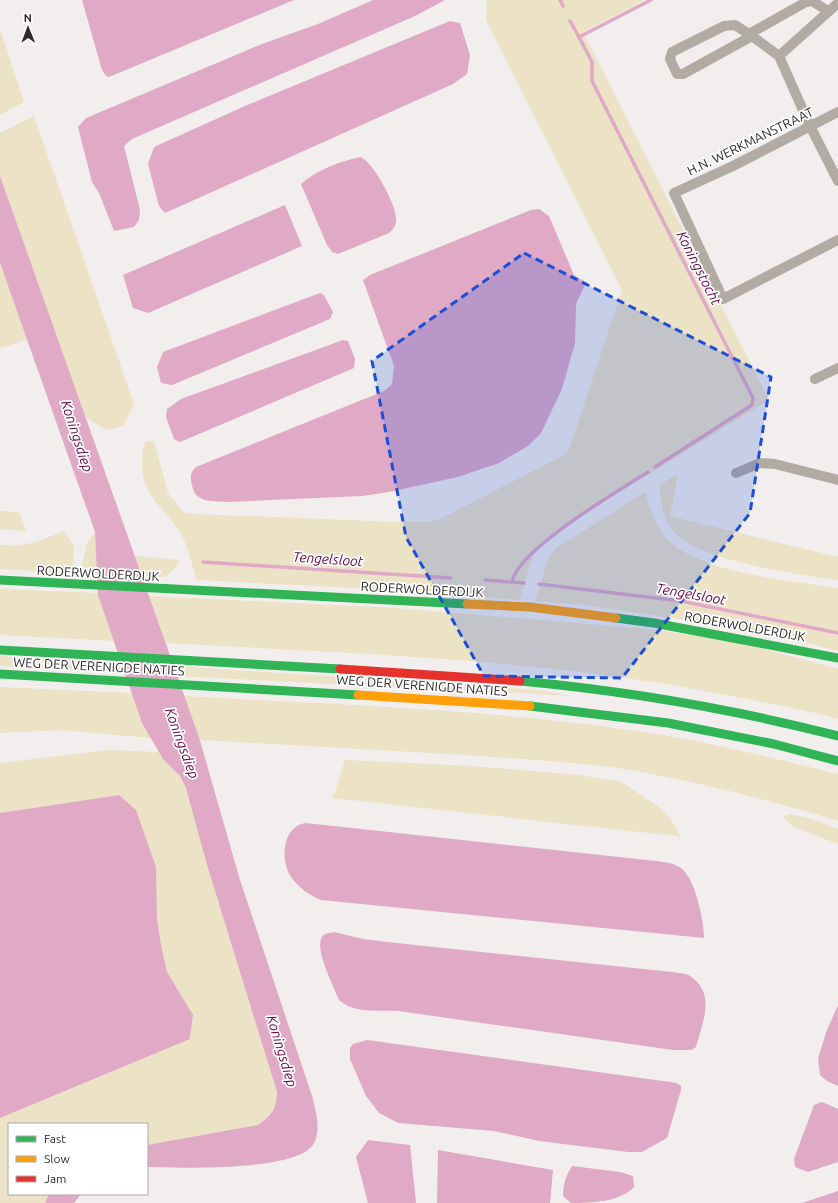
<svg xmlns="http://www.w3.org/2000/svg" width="838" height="1203" font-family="Ubuntu,sans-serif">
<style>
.green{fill:#ece2c6}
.water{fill:#e0a9c6}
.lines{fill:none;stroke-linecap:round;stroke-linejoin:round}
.stream{stroke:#e0a9c6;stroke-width:3.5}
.street{stroke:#b2aba4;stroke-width:10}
.fast{stroke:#30b455;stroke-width:9}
.slow{stroke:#ff9f0a;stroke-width:9}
.jam{stroke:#e5322d;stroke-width:9}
.marked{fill:#1d4ed8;fill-opacity:0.2;stroke:#1d4ed8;stroke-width:3;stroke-dasharray:8 5;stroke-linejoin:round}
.labels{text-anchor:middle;stroke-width:3.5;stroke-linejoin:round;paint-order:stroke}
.street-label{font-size:13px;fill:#2d2b2a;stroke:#fff}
.water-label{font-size:14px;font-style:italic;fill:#640545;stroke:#fff}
</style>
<rect width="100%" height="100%" fill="#f1eeed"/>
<g class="green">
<path d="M 487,0 L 645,0 L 583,32 L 769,400 L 547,537 L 533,555 L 520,600 L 374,589 L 197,580 C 192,566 189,549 182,536 C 167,509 141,497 142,462 C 142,454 142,448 146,441 L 154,441 L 168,493 L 183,512 L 194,514 L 397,522 L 428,522 L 440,519 L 564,455 L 569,450 L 622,290 L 486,20 Z"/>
<path d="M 0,29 L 24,102 L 0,115 Z"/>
<path d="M 34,116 L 134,404 L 123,426 L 106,430 L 85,417 L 0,176 L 0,133 Z"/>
<path d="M 0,263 L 27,340 L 0,348 Z"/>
<path d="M 678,474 L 670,516 L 838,557 L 838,580 C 800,575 700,561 675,533 C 663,519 661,503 659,485 Z"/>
<path d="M 645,492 C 650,508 655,526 667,539 C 699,573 793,581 838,588 L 838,651 L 756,631 L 585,605 L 535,601 L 548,559 L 555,549 Z"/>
<path d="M 0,511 L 19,512 L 26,531 L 0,529 Z"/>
<path d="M 64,531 L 74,546 L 72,573 L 0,569 L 0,545 C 27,547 39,541 64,531 Z"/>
<path d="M 95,532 L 98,574 L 80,573 L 87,544 Z"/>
<path d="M 135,556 L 179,560 L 175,568 L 166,577 L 142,576 Z"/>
<path d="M 0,589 L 98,593 L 115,641 L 0,635 Z"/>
<path d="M 149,596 L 396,608 L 648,629 L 710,637 L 757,647 L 838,669 L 838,719 C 810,711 780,706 752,700 C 559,659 361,654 166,643 Z"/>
<path d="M 0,656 L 122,663 L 126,673 L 0,666 Z"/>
<path d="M 174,666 L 539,690 L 572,696 L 177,676 Z"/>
<path d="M 0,687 L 132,693 L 142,723 L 151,738 L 60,730 L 0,733 Z"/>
<path d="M 185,696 C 338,705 492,709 644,732 C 709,742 774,758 838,774 L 838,821 C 766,799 692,780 617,768 C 567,761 516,759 465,755 C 377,750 288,745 200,740 Z"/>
<path d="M 107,750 L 159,752 L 163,759 L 180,776 L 186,788 L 207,865 L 277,1092 C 276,1110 272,1115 258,1125 L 147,1145 L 147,1124 L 9,1124 L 9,1194 L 49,1194 L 45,1203 L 0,1203 L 0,1118 L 190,1039 L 193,1016 L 167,972 L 161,945 L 157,919 L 156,867 L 119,795 L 0,813 L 0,763 Z"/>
<path d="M 345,760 L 473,766 L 579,775 L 621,782 L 658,806 L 671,819 L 681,838 L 676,836 L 333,798 Z"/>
<path d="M 788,814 L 806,817 L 838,829 L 838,844 L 792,826 L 783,817 Z"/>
</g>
<g class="water">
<path d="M 82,0 L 294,0 L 109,77 L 106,76 L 102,70 Z"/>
<path d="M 373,0 L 445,0 L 415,16 L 132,139 L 124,146 L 140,210 L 139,220 L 134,227 L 114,231 L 99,193 L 92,182 L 78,127 L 86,118 L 262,44 L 318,24 Z"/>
<path d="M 450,21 L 460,23 L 470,55 L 467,74 L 453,84 L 165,213 L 159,206 L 148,164 L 154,147 L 245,106 Z"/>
<path d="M 361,157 C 374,164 394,201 396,217 C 397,224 394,229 389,233 L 338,254 L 332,252 L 327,245 L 301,184 C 317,170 340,161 361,157 Z"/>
<path d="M 0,176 L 199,737 L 240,880 L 313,1099 C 316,1113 322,1133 312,1146 C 294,1171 179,1168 147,1167 L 147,1145 L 258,1125 C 272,1115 276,1110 277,1092 L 207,865 L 186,788 L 180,776 L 163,759 L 142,723 L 98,595 L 95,532 L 0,263 Z"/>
<path d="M 285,205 L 302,246 L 148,313 L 133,308 L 123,275 Z"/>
<path d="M 539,209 L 549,216 L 574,275 L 584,281 L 585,285 L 576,304 L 575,343 L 562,389 L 541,433 L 528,446 L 499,463 L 458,477 L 389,492 L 362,496 L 228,502 C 212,501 195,503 192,485 C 190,477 190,473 196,467 L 384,391 L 392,384 L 394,366 L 363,280 L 370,275 L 531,210 Z"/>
<path d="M 320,293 L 324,295 L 333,312 L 330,319 L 172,385 L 161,383 L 157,367 L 163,352 Z"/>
<path d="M 343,340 L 348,341 L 355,359 L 354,368 L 180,442 L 174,439 L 166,417 L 167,409 L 181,399 Z"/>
<path d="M 119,795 L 136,810 L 156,867 L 157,919 L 161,945 L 167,972 L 193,1015 L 190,1039 L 0,1118 L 0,813 Z"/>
<path d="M 306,823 L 647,860 C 657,861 673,862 681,868 C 695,878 704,921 704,938 L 321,900 C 309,895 299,888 291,877 C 280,861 282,826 306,823 Z"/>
<path d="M 334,932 L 363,939 L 387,942 L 672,972 C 677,973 686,973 690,976 C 717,994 702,1023 696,1047 L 691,1050 L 673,1050 L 398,1011 C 378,1010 354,1014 339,1000 C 334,987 316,953 321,939 C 322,934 329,933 334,932 Z"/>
<path d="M 838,1005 L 838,1086 L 827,1081 L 820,1075 L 818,1058 L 827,1030 Z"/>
<path d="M 367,1040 L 677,1083 L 681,1086 L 681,1090 L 667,1138 L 642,1152 L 628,1152 L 539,1141 L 494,1131 L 398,1123 L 379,1113 L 366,1096 L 350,1059 L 350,1048 L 353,1044 Z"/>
<path d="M 822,1102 L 838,1109 L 838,1162 L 808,1172 L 795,1167 L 794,1159 L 814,1105 Z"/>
<path d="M 368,1140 L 410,1145 L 416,1203 L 368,1203 L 356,1157 Z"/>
<path d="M 438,1150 L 553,1170 L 550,1203 L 437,1203 Z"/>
<path d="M 572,1166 L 620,1172 L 633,1176 L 634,1187 C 621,1202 590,1203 571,1203 L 563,1196 C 563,1184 566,1176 572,1166 Z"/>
<path d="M 838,1191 L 838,1203 L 802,1203 Z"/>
<path d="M 49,1194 L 81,1194 L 74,1203 L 45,1203 Z"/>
</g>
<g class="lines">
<g class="stream">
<path d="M 560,0 L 563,6"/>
<path d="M 570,21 L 579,37 L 651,0"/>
<path d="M 579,37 L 592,62 L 592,81 L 753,398 L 752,405 L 655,467"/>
<path d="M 203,562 L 451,578"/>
<path d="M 485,580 L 524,583"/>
<path d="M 512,582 C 517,550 618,491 648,472"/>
<path d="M 539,584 L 681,601 L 838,633"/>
</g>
<g class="street">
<path d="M 749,34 L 806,2 L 812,1 L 828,11"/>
<path d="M 752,36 L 735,25 L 724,26 L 672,52 L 670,59 L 677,74 L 683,74 L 752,36 L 779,56 L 810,126 L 838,181"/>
<path d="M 779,56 L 838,3"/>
<path d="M 838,112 L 733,166 L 674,193 L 723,299 L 838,240"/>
<path d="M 815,379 L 838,368"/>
<path d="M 736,473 L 760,463 L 775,464 L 838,480"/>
</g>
<g class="fast">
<path d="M 0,580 L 467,604"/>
<path d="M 616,618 L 654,623 L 838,658"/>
<path d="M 0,650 L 340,669"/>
<path d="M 0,674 L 358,695"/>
<path d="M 520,681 C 628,691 733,709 838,736"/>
<path d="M 530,706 L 668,723 L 774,744 L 838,761"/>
</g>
<g class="slow">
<path d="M 467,604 L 530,607 L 616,618"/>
<path d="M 358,695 L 530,706"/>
</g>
<path class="jam" d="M 340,669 L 520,681"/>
</g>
<path class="marked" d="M 524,253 L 771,377 L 750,513 L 622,678 L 484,676 L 406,537 L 372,361 Z"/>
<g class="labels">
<g class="street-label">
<text transform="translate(750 141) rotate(-26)" y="5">H.N. WERKMANSTRAAT</text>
<text transform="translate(98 573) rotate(3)" y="5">RODERWOLDERDIJK</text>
<text transform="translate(422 589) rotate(3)" y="5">RODERWOLDERDIJK</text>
<text transform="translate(745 626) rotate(10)" y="5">RODERWOLDERDIJK</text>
<text transform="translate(99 666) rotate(3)" y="5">WEG DER VERENIGDE NATIES</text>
<text transform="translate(422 685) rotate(4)" y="5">WEG DER VERENIGDE NATIES</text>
</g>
<g class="water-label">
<text transform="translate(699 268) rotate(63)" y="5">Koningstocht</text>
<text transform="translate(77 436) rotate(72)" y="5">Koningsdiep</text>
<text transform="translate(328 559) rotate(4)" y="5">Tengelsloot</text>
<text transform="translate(691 594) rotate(10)" y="5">Tengelsloot</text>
<text transform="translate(182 743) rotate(70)" y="5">Koningsdiep</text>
<text transform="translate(282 1051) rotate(73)" y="5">Koningsdiep</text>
</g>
</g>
<rect x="8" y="1123" width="140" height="72" fill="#ffffff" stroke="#abaaaa"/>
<rect x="16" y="1136" width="20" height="6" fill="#30b455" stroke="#abaaaa"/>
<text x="44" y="1143" font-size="12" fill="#2d2b2a">Fast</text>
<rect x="16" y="1156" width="20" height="6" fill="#ff9f0a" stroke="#abaaaa"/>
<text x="44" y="1163" font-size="12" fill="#2d2b2a">Slow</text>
<rect x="16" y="1176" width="20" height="6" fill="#e5322d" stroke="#abaaaa"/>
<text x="44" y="1183" font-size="12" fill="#2d2b2a">Jam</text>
<g transform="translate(28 28) rotate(359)" stroke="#ffffff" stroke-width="3" paint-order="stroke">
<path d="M0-3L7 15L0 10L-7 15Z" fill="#2d2b2a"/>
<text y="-6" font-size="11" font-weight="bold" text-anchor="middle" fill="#2d2b2a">N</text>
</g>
</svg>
